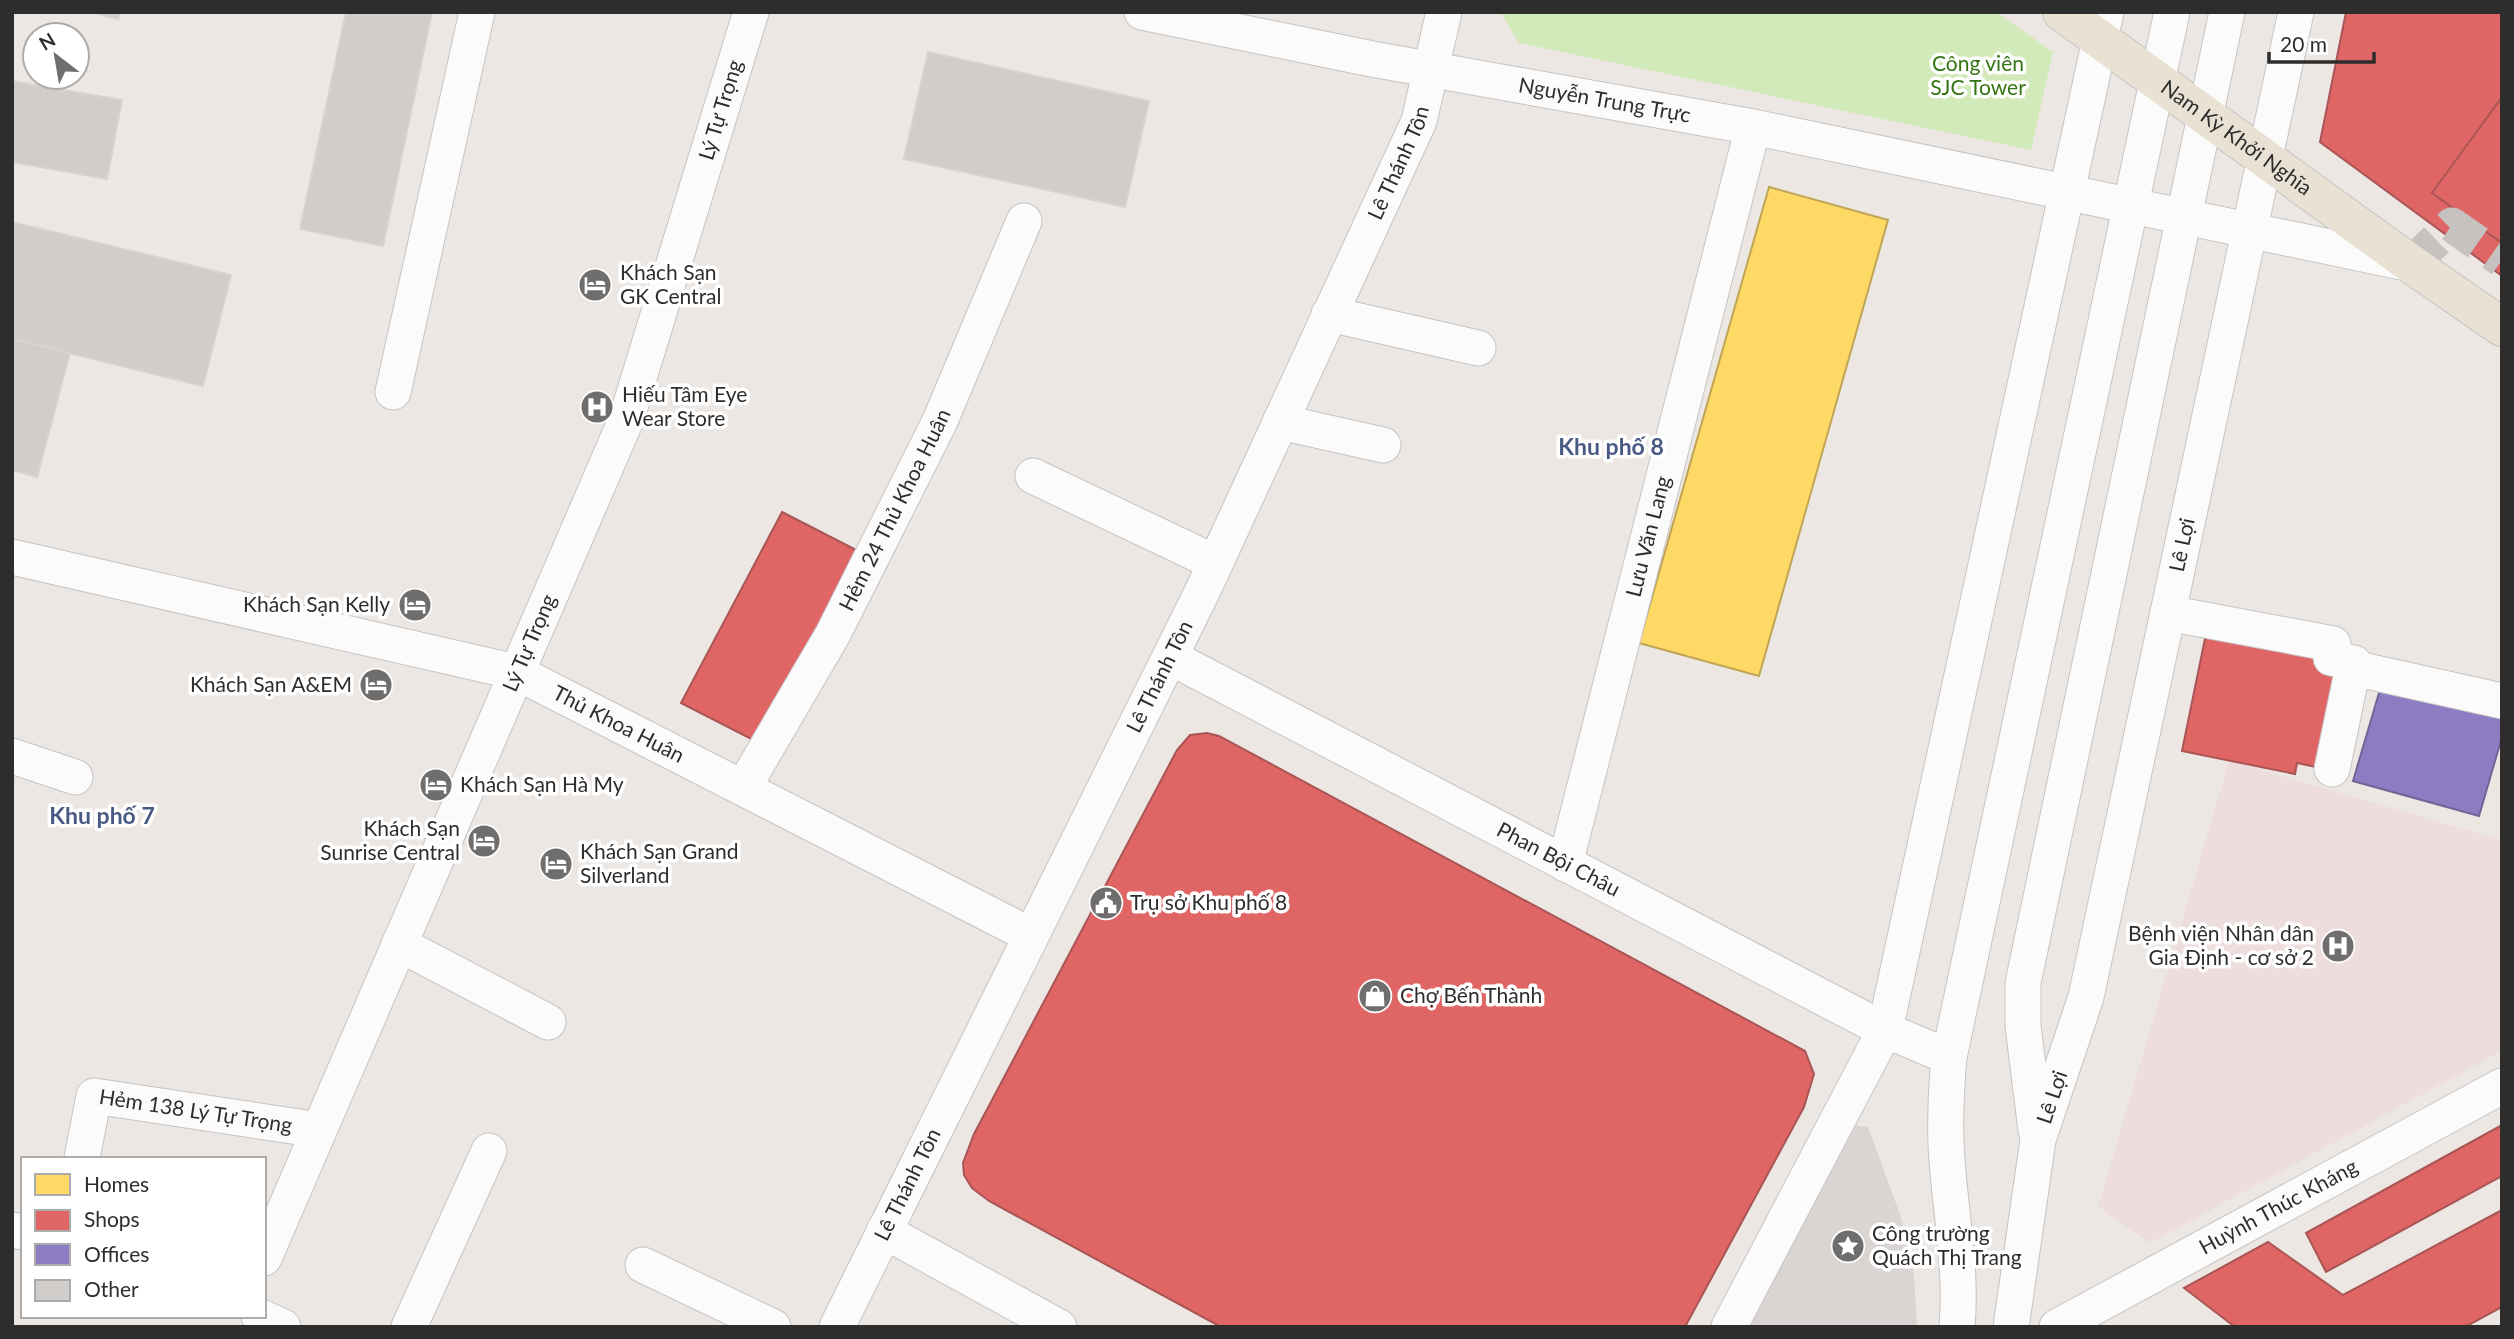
<svg xmlns="http://www.w3.org/2000/svg" width="2514" height="1339" font-family="Lato,sans-serif">
<style>
.medical{fill:#edd}
.green{fill:#d2e9b9}
.plaza{fill:#dad5d2}
.homes{fill:#ffd966;stroke:#c0a555;stroke-width:2}
.shops{fill:#e06666;stroke:#a55;stroke-width:2}
.offices{fill:#8e7cc3;stroke:#716496;stroke-width:2}
.building{fill:#d0cdca;stroke:#d7d3cf;stroke-width:2}
.lines{fill:none;stroke-linecap:round;stroke-linejoin:round}
.minor-tunnel{stroke:#c6c2bf;stroke-width:35;stroke-dasharray:35 18;stroke-linecap:butt}
.minor-casing{stroke:#c5c4c4;stroke-width:37}
.major-casing{stroke:#c6c4c3;stroke-width:40}
.minor{stroke:#fcfbfb;stroke-width:35}
.major{stroke:#e9e2d4;stroke-width:38}
.labels{text-anchor:middle;stroke-width:7;stroke-linejoin:round;paint-order:stroke}
.park-label{font-size:21px;fill:#337413;stroke:#fff}
.street-label{font-size:21px;fill:#2d2d2d;stroke:#fff}
.poi-label{font-size:21px;fill:#2d2d2d;stroke:#fff;text-anchor:start}
.neighbourhood-label{font-size:23px;font-weight:bold;fill:#485a84;stroke:#fff}
</style>
<rect width="100%" height="100%" fill="#ece7e3"/>
<path class="medical" d="M 2229,761 L 2502,840 L 2502,1051 L 2150,1243 L 2098,1207 Z"/>
<path class="green" d="M 1996,12 L 2053,52 L 2031,150 L 1519,43 L 1501,13 Z"/>
<path class="plaza" d="M 1854,1125 L 1868,1127 L 1901,1217 L 1914,1275 L 1917,1327 L 1745,1327 Z"/>
<path class="homes" d="M 1769,187 L 1888,220 L 1759,676 L 1639,643 Z"/>
<g class="shops">
<path d="M 2346,12 L 2502,12 L 2502,276 L 2320,142 Z"/>
<path d="M 2502,97 L 2502,243 L 2432,193 Z"/>
<path d="M 782,512 L 862,553 L 761,744 L 681,703 Z"/>
<path d="M 2208,624 L 2325,647 L 2342,669 L 2321,768 L 2297,763 L 2295,774 L 2182,751 Z"/>
<path d="M 1207,733 L 1219,736 L 1805,1051 L 1814,1074 L 1804,1107 L 1685,1327 L 1221,1327 L 989,1201 L 972,1188 L 964,1175 L 963,1163 L 974,1134 L 1177,750 L 1190,735 Z"/>
<path d="M 2502,1125 L 2502,1176 L 2326,1272 L 2306,1233 Z"/>
<path d="M 2502,1210 L 2502,1307 L 2465,1327 L 2235,1327 L 2184,1288 L 2268,1242 L 2343,1295 Z"/>
</g>
<path class="offices" d="M 2384,676 L 2502,709 L 2502,737 L 2479,816 L 2353,781 Z"/>
<g class="building">
<path d="M 91,12 L 120,12 L 118,19 Z"/>
<path d="M 346,12 L 432,12 L 383,246 L 300,229 Z"/>
<path d="M 928,52 L 1149,101 L 1125,207 L 904,159 Z"/>
<path d="M 12,81 L 122,100 L 107,179 L 12,162 Z"/>
<path d="M 12,222 L 231,275 L 203,386 L 12,339 Z"/>
<path d="M 12,339 L 70,353 L 37,477 L 12,470 Z"/>
</g>
<g class="lines">
<path class="minor-tunnel" d="M 2411,264 L 2452,225 L 2502,260"/>
<defs>
<g id="minor">
<path id="s1" d="M 1142,12 L 1372,59 L 1753,127 L 2411,264"/>
<path d="M 1329,314 L 1478,348"/>
<path d="M 393,392 L 477,12"/>
<path d="M 1280,422 L 1383,445"/>
<path d="M 1033,476 L 1214,562"/>
<path id="s2" d="M 12,557 L 516,672 L 1030,935"/>
<path d="M 2168,613 L 2333,644 L 2331,658 L 2354,663 L 2332,769"/>
<path id="s3" d="M 1170,657 L 1885,1030 L 1949,1057"/>
<path d="M 2353,668 L 2502,701"/>
<path d="M 12,756 L 75,777"/>
<path id="s4" d="M 743,788 L 833,634 L 940,421 L 1024,221"/>
<path id="s5" d="M 1565,864 L 1753,127"/>
<path d="M 399,944 L 548,1022"/>
<path d="M 2036,1130 L 2023,1026 L 2023,983 L 2227,12"/>
<path id="s6" d="M 82,1158 L 94,1096 L 319,1130"/>
<path d="M 12,1230 L 23,1232"/>
<path d="M 884,1231 L 1059,1327"/>
<path id="s7" d="M 264,1258 L 626,420 L 751,12"/>
<path d="M 643,1265 L 773,1327"/>
<path d="M 259,1316 L 283,1327"/>
<path d="M 409,1327 L 489,1151"/>
<path id="s8" d="M 837,1327 L 1204,588 L 1419,121 L 1444,12"/>
<path d="M 1729,1327 L 1885,1030 L 2106,12"/>
<path d="M 1957,1327 C 1962,1270 1951,1216 1947,1160 C 1944,1125 1946,1092 1949,1057 L 2172,12"/>
<path id="s9" d="M 2011,1327 L 2038,1140 L 2086,997 L 2296,12"/>
<path id="s10" d="M 2057,1327 L 2502,1086"/>
</g>
<g id="major">
<path id="s11" d="M 2062,12 L 2411,264 L 2502,327"/>
</g>
</defs>
<use href="#minor" class="minor-casing"/>
<use href="#major" class="major-casing"/>
<use href="#minor" class="minor"/>
<use href="#major" class="major"/>
</g>
<defs>
<symbol id="hotel-disc" viewBox="-11 -11 22 22"><circle r="9.5" fill="#706e6d" stroke="#fff"/><path d="M-6-4.5h1.5V1H6V5H4.5V3h-9V5H-6ZM-4 0a1.8 1.8 0 1 1 3.6 0ZM.5 0V-2.5h3Q6-2.5 6 0Z" fill="#fff"/></symbol>
<symbol id="hospital-disc" viewBox="-11 -11 22 22"><circle r="9.5" fill="#706e6d" stroke="#fff"/><path d="M-5-5h3v3.5h4V-5h3V5h-3V1.5h-4V5h-3Z" fill="#fff"/></symbol>
<symbol id="civic-disc" viewBox="-11 -11 22 22"><circle r="9.5" fill="#706e6d" stroke="#fff"/><path d="M-.6-6.5H3V-4.5H.6V-3L4-1V1h2V6H-6V1h2V-1L-.6-3ZM-1.2 2.5V6h2.4V2.5Z" fill="#fff"/></symbol>
<symbol id="shop-disc" viewBox="-11 -11 22 22"><circle r="9.5" fill="#706e6d" stroke="#fff"/><path d="M-5-2.5h2.3a2.7 3.5 0 0 1 5.4 0H5L5.5 6h-11ZM-1.5-2.5h3a1.5 2.3 0 0 0-3 0Z" fill="#fff"/></symbol>
<symbol id="sight-disc" viewBox="-11 -11 22 22"><circle r="9.5" fill="#706e6d" stroke="#fff"/><path d="M0-6L1.8-2.2L6-1.7L2.9 1.2L3.7 5.4L0 3.3L-3.7 5.4L-2.9 1.2L-6-1.7L-1.8-2.2Z" fill="#fff"/></symbol>
</defs>
<g fill-rule="evenodd">
<use href="#hotel-disc" x="576" y="266" width="38" height="38"/>
<use href="#hospital-disc" x="578" y="388" width="38" height="38"/>
<use href="#hotel-disc" x="396" y="586" width="38" height="38"/>
<use href="#hotel-disc" x="357" y="666" width="38" height="38"/>
<use href="#hotel-disc" x="417" y="766" width="38" height="38"/>
<use href="#hotel-disc" x="465" y="822" width="38" height="38"/>
<use href="#hotel-disc" x="537" y="845" width="38" height="38"/>
<use href="#civic-disc" x="1087" y="884" width="38" height="38"/>
<use href="#hospital-disc" x="2319" y="927" width="38" height="38"/>
<use href="#shop-disc" x="1356" y="977" width="38" height="38"/>
<use href="#sight-disc" x="1829" y="1227" width="38" height="38"/>
</g>
<g class="labels">
<g class="park-label">
<text x="1978" y="71">Công viên<tspan x="1978" dy="24">SJC Tower</tspan></text>
</g>
<g class="street-label">
<text dy="7" stroke="none"><textPath href="#s1" startOffset="471">Nguyễn Trung Trực</textPath></text>
<text dy="7" stroke="none"><textPath href="#s7" startOffset="1237">Lý Tự Trọng</textPath></text>
<text dy="7" stroke="none"><textPath href="#s11" startOffset="215">Nam Kỳ Khởi Nghĩa</textPath></text>
<text dy="7" stroke="none"><textPath href="#s8" startOffset="1293">Lê Thánh Tôn</textPath></text>
<text dy="7" stroke="none"><textPath href="#s4" startOffset="317">Hẻm 24 Thủ Khoa Huân</textPath></text>
<text dy="7" stroke="none"><textPath href="#s5" startOffset="338">Lưu Văn Lang</textPath></text>
<text dy="7" stroke="none"><textPath href="#s9" startOffset="802">Lê Lợi</textPath></text>
<text dy="7" stroke="none"><textPath href="#s7" startOffset="670">Lý Tự Trọng</textPath></text>
<text dy="7" stroke="none"><textPath href="#s8" startOffset="726">Lê Thánh Tôn</textPath></text>
<text dy="7" stroke="none"><textPath href="#s2" startOffset="632">Thủ Khoa Huân</textPath></text>
<text dy="7" stroke="none"><textPath href="#s3" startOffset="438">Phan Bội Châu</textPath></text>
<text dy="7" stroke="none"><textPath href="#s9" startOffset="234">Lê Lợi</textPath></text>
<text dy="7" stroke="none"><textPath href="#s6" startOffset="166">Hẻm 138 Lý Tự Trọng</textPath></text>
<text dy="7" stroke="none"><textPath href="#s8" startOffset="159">Lê Thánh Tôn</textPath></text>
<text dy="7" stroke="none"><textPath href="#s10" startOffset="252">Huỳnh Thúc Kháng</textPath></text>
</g>
<g class="poi-label">
<text x="620" y="280">Khách Sạn<tspan x="620" dy="24">GK Central</tspan></text>
<text x="622" y="402">Hiếu Tâm Eye<tspan x="622" dy="24">Wear Store</tspan></text>
<text x="390" y="612" text-anchor="end">Khách Sạn Kelly</text>
<text x="352" y="692" text-anchor="end">Khách Sạn A&amp;EM</text>
<text x="460" y="792">Khách Sạn Hà My</text>
<text x="460" y="836" text-anchor="end">Khách Sạn<tspan x="460" dy="24">Sunrise Central</tspan></text>
<text x="580" y="859">Khách Sạn Grand<tspan x="580" dy="24">Silverland</tspan></text>
<text x="1130" y="910">Trụ sở Khu phố 8</text>
<text x="2314" y="941" text-anchor="end">Bệnh viện Nhân dân<tspan x="2314" dy="24">Gia Định - cơ sở 2</tspan></text>
<text x="1400" y="1003">Chợ Bến Thành</text>
<text x="1872" y="1241">Công trường<tspan x="1872" dy="24">Quách Thị Trang</tspan></text>
</g>
<g class="neighbourhood-label">
<text x="1611" y="455">Khu phố 8</text>
<text x="102" y="824">Khu phố 7</text>
</g>
</g>
<rect width="2514" height="1339" fill="none" stroke="#2d2d2d" stroke-width="28"/>
<rect x="21" y="1157" width="245" height="161" fill="#ffffff" stroke="#ababab" stroke-width="2"/>
<rect x="35" y="1174" width="35" height="21" fill="#ffd966" stroke="#ababab" stroke-width="2"/>
<text x="84" y="1192" font-size="21" fill="#2d2d2d">Homes</text>
<rect x="35" y="1210" width="35" height="21" fill="#e06666" stroke="#ababab" stroke-width="2"/>
<text x="84" y="1227" font-size="21" fill="#2d2d2d">Shops</text>
<rect x="35" y="1244" width="35" height="21" fill="#8e7cc3" stroke="#ababab" stroke-width="2"/>
<text x="84" y="1262" font-size="21" fill="#2d2d2d">Offices</text>
<rect x="35" y="1280" width="35" height="21" fill="#d0cdca" stroke="#ababab" stroke-width="2"/>
<text x="84" y="1297" font-size="21" fill="#2d2d2d">Other</text>
<g transform="translate(56 56) rotate(329)"><circle r="33" fill="#ffffff" stroke="#ababab" stroke-width="2"/>
<path d="M0-5L12 26L0 18L-12 26Z" fill="#706e6d"/>
<text y="-10" font-size="19" font-weight="bold" text-anchor="middle" fill="#2d2d2d">N</text>
</g>
<path d="M2269 52v10h105v-10" fill="none" stroke="#2d2d2d" stroke-width="3.5"/>
<text x="2280" y="52" font-size="21" fill="#2d2d2d" stroke="#ffffff" stroke-width="5" paint-order="stroke">20 m</text>
</svg>
